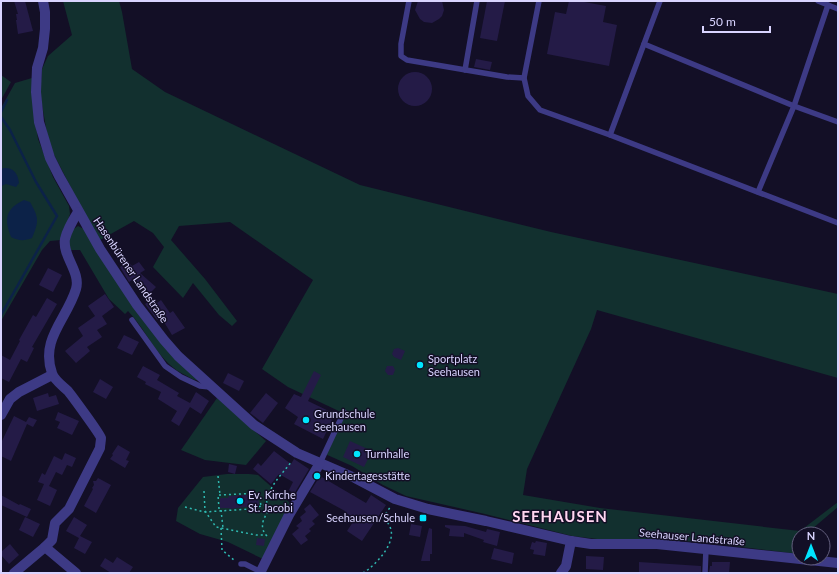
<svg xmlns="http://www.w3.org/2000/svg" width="839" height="574" font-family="Lato,sans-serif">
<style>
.green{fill:#12302f}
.water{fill:#0c2248}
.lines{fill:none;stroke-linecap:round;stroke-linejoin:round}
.stream{stroke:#0c2248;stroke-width:2.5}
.building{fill:#241b47}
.path{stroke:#2fb8b0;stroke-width:1.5;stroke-dasharray:2 3;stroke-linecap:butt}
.service{stroke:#3d3a85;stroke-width:5.5}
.minor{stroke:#3d3a85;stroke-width:10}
.poi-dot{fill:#00e5ff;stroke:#130f26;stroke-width:1.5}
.labels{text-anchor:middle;stroke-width:3;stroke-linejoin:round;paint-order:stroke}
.street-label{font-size:11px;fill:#d9d4ff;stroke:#130f26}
.poi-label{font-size:11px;fill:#d9d4ff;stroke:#130f26;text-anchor:start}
.district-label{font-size:15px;font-weight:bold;letter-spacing:1px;fill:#ffd6f0;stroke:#130f26}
</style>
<rect width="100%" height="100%" fill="#130f26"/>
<g class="green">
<path d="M 63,1 L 119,1 L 122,12 L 132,69 L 165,92 L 360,185 L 551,232 L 838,294 L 838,378 L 597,310 L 591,329 L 527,469 L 523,495 L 600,508 L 800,531 L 838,502 L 838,507 L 806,534 L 799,534 L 799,554 L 700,542 L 660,540 L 597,539 L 572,536 L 485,514 L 406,496 L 383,485 L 352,466 L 323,453 L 343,413 L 288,387 L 262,369 L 313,280 L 230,222 L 179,226 L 171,240 L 205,279 L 237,321 L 232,326 L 219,315 L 193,283 L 183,298 L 153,267 L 164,247 L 153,233 L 134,221 L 100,240 L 83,211 L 49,145 L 40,93 L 42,69 L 48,56 L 72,35 Z"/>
<path d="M 1,75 L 11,82 L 1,100 Z"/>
<path d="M 32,78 L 34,111 L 38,139 L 53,177 L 69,206 L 70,214 L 61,240 L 50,241 L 42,250 L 1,321 L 1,108 L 15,83 Z"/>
<path d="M 78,226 L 84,229 C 103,258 121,288 141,316 C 161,343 173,361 201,380 C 195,381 192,379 187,376 C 158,363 149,333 128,311 L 125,314 L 109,299 L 80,250 L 70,250 L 68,240 L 71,231 Z"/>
<path d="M 217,398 L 266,441 L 246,465 L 205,460 L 181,450 Z"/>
<path d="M 227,474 L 249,474 L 258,475 L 290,503 L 263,559 L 228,542 L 200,534 L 176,521 L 178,508 L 203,477 Z"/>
</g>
<g class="water">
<path d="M 3,168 C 13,167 18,173 19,183 L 16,187 L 6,184 L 1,186 L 1,171 Z"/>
<path d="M 24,200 L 30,202 C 39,218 39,221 32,238 C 24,241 19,241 11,237 C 4,219 5,209 24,200 Z"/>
</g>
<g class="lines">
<g class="stream">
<path d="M 1,112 L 7,100"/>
<path d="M 1,117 L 10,130 L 36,182 L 57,216 L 1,315"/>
</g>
</g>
<g class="building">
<path d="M 14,1 L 25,1 L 33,31 L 18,34 L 16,20 L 17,20 L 16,14 L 18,14 Z"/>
<path d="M 418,1 L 442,1 L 444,10 L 442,16 L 439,19 L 432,23 L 424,22 L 420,19 L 415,10 Z"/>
<path d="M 487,1 L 505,1 L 497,41 L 480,38 Z"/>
<path d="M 569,1 L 579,1 L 606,6 L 603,22 L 617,25 L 609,66 L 547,54 L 555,12 L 566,14 Z"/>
<path d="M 476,59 L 492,62 L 490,70 L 474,67 Z"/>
<circle cx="415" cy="89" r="17"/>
<path d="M 128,261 L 132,266 L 139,262 L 145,270 L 140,273 L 156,287 L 150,293 L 134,279 L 129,282 L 120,267 Z"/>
<path d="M 48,268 L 62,275 L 53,292 L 39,285 Z"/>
<path d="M 105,294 L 114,307 L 102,316 L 107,324 L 97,330 L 102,337 L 87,347 L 90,351 L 76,363 L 65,351 L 83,336 L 78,328 L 95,316 L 88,306 Z"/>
<path d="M 47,298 L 57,304 L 32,347 L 34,348 L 27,362 L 21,359 L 9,382 L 1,378 L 1,355 L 10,360 L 20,341 L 19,340 L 33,315 L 36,317 Z"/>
<path d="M 154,298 L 157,303 L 161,300 L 170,313 L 173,311 L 185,328 L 172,335 L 161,317 L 157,320 L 145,304 Z"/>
<path d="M 124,335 L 139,342 L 132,355 L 117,348 Z"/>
<path d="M 398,348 L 405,351 L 401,360 L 394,357 L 392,354 L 394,349 Z"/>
<path d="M 143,366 L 160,375 L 157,380 L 179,393 L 177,396 L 190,403 L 196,392 L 209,401 L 201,414 L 190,407 L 179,426 L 171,421 L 177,411 L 158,399 L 161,392 L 145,384 L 146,382 L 137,377 Z"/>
<path d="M 387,366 L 393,366 L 395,370 L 393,375 L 388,375 L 385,371 Z"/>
<path d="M 314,371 L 321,375 L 308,401 L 335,414 L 323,439 L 294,424 L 298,417 L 285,408 L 294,394 L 301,397 Z"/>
<path d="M 228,373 L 244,381 L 239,391 L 223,383 Z"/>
<path d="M 100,379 L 113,387 L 106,399 L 93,392 Z"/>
<path d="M 48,393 L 49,397 L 56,395 L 59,404 L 37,411 L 33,398 Z"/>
<path d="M 266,393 L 278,403 L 263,423 L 250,413 Z"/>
<path d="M 58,412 L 79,421 L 72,435 L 57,428 L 60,422 L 55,420 Z"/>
<path d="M 14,416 L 26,422 L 29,417 L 37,420 L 33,427 L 27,424 L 11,461 L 1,456 L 1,443 Z"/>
<path d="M 350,441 L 372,451 L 364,467 L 343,457 Z"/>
<path d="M 118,445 L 130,452 L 126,460 L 129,461 L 125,468 L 110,459 L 113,455 L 112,454 Z"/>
<path d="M 274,451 L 291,464 L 294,459 L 309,469 L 294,494 L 289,490 L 293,482 L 279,474 L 271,484 L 253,469 L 258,463 L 261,466 Z"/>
<path d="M 65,453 L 76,458 L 72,467 L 67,465 L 62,475 L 56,472 L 49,486 L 57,490 L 50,506 L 37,500 L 44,484 L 38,482 L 42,473 L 45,475 L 54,456 L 62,460 Z"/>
<path d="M 229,464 L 237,466 L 235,474 L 228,472 Z"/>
<path d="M 320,476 L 366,503 L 371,495 L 386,505 L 362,541 L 347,531 L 355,519 L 345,512 L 345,511 L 310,492 Z"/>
<path d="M 98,478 L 111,485 L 96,513 L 84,506 L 93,489 L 92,488 L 94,485 L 93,481 L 96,481 Z"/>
<path d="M 258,494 L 259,505 L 230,509 L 229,508 L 220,508 L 220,499 L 221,498 L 228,498 L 229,496 Z"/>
<path d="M 1,495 L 19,505 L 20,504 L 31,509 L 27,517 L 1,505 Z"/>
<path d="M 310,504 L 319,515 L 312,521 L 315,524 L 309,529 L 311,531 L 305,536 L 308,540 L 301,545 L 292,534 L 299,528 L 296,526 L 302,521 L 300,517 L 306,512 L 304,509 Z"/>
<path d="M 25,517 L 40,524 L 33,537 L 19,530 Z"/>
<path d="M 74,517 L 87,525 L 80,536 L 92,542 L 85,554 L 74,548 L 79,538 L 66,531 Z"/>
<path d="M 411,524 L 422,526 L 420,537 L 409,535 Z"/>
<path d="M 445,525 L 465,526 L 486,532 L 487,529 L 500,532 L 497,546 L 483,542 L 484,540 L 464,533 L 464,537 L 449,536 L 450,529 L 445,527 Z"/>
<path d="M 429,528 L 432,529 L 432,554 L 430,554 L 430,561 L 421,561 Z"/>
<path d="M 257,538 L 265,539 L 264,546 L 256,545 Z"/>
<path d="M 536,541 L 547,543 L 545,556 L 533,554 L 534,550 L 530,549 L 532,542 L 535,543 Z"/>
<path d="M 10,544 L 19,555 L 9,564 L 1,555 L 1,552 Z"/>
<path d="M 494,548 L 514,553 L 512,564 L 491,559 Z"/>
<path d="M 586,556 L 604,557 L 603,570 L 586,569 Z"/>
<path d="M 117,557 L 133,567 L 129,573 L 111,573 L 100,566 L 105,558 L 113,563 Z"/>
<path d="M 639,562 L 701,566 L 701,573 L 639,573 Z"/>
<path d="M 712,562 L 730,562 L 729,573 L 709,573 L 710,566 L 712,566 Z"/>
</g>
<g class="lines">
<g class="path">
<path d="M 218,476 L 220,495"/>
<path d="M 204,491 L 205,511 L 216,527 L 256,535 L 266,535"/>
<path d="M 185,507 L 204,512 L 250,509 L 265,505 L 281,509"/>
<path d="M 219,509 L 218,495 L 220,495 L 259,493 L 261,506"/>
<path d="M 221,510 L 223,528"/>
<path d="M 221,528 L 222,550 L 234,560"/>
<path d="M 267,536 C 260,529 262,521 267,513 C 263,491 280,477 292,461"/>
<path d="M 363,573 C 376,565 399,541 389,525 C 388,522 384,520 382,519 L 391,506"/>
</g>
<g class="service">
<path d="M 409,1 L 401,44 L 401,56 L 407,60 L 507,77 L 524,78"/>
<path d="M 539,1 L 524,78 L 528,96 L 540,110 L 610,135 L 838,223"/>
<path d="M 818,1 L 828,5"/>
<path d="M 644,44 L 794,106 L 838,122"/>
<path d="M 465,70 L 477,1"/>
<path d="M 610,135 L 660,1"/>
<path d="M 758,192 L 794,106 L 828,5 L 838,9"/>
<path d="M 132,320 L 165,366 L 181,377 L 200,386 L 210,387"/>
<path d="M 320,463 L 344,412"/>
<path d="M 241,564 L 245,564 L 261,572"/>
<path d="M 705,573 L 706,549"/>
</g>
<g class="minor">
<path d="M 43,1 L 45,12 L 45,29 L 43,48 L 37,68 L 36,92 L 39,122 L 50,158 L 59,176 L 100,249 L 137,305 L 164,340 L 178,356 L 254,425 L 297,453 L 355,478 L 395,499 L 428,509 L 486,521 L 571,541 L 591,544 L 657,544 L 838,563"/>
<path d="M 1,415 L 10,399 L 19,392 L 52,375"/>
<path d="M 14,573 L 45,547"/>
<path d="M 76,573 L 45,547 L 52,540 L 55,523 L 69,509 L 100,448 C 100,445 101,441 101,438 C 100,434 72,396 68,391 C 63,386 54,380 52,373 C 40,339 67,319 76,289 C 81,272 62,256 65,239 C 67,230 73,220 78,212"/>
<path d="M 260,573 L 289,515 L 320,463"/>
<path d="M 561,573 L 566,566 L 571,541"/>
</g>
</g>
<g class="poi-dot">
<circle cx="420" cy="365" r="4"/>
<circle cx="306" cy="420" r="4"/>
<circle cx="357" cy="454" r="4"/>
<circle cx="317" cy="476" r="4"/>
<circle cx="240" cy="501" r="4"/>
<rect x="419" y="514" width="8" height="8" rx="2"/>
</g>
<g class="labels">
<g class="street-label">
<text transform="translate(131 270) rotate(56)" y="4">Hasenbürener Landstraße</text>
<text transform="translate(692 537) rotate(5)" y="4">Seehauser Landstraße</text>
</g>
<g class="poi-label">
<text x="428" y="363">Sportplatz<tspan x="428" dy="13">Seehausen</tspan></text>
<text x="314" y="418">Grundschule<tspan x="314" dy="13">Seehausen</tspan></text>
<text x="365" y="458">Turnhalle</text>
<text x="325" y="480">Kindertagesstätte</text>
<text x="248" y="499">Ev. Kirche<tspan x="248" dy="13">St. Jacobi</tspan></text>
<text x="415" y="522" text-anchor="end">Seehausen/Schule</text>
</g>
<g class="district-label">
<text x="560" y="522">SEEHAUSEN</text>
</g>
</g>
<rect width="839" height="574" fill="none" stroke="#d9d4ff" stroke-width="4"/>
<g transform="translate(811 546)"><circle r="19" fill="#130f26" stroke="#625e7d"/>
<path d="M0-3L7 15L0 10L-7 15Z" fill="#00e5ff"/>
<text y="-6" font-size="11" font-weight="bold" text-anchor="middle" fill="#d9d4ff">N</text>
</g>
<path d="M703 26v6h67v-6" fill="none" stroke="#d9d4ff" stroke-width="2"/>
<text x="709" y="26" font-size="12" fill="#d9d4ff" stroke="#130f26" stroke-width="3" paint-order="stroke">50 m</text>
</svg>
